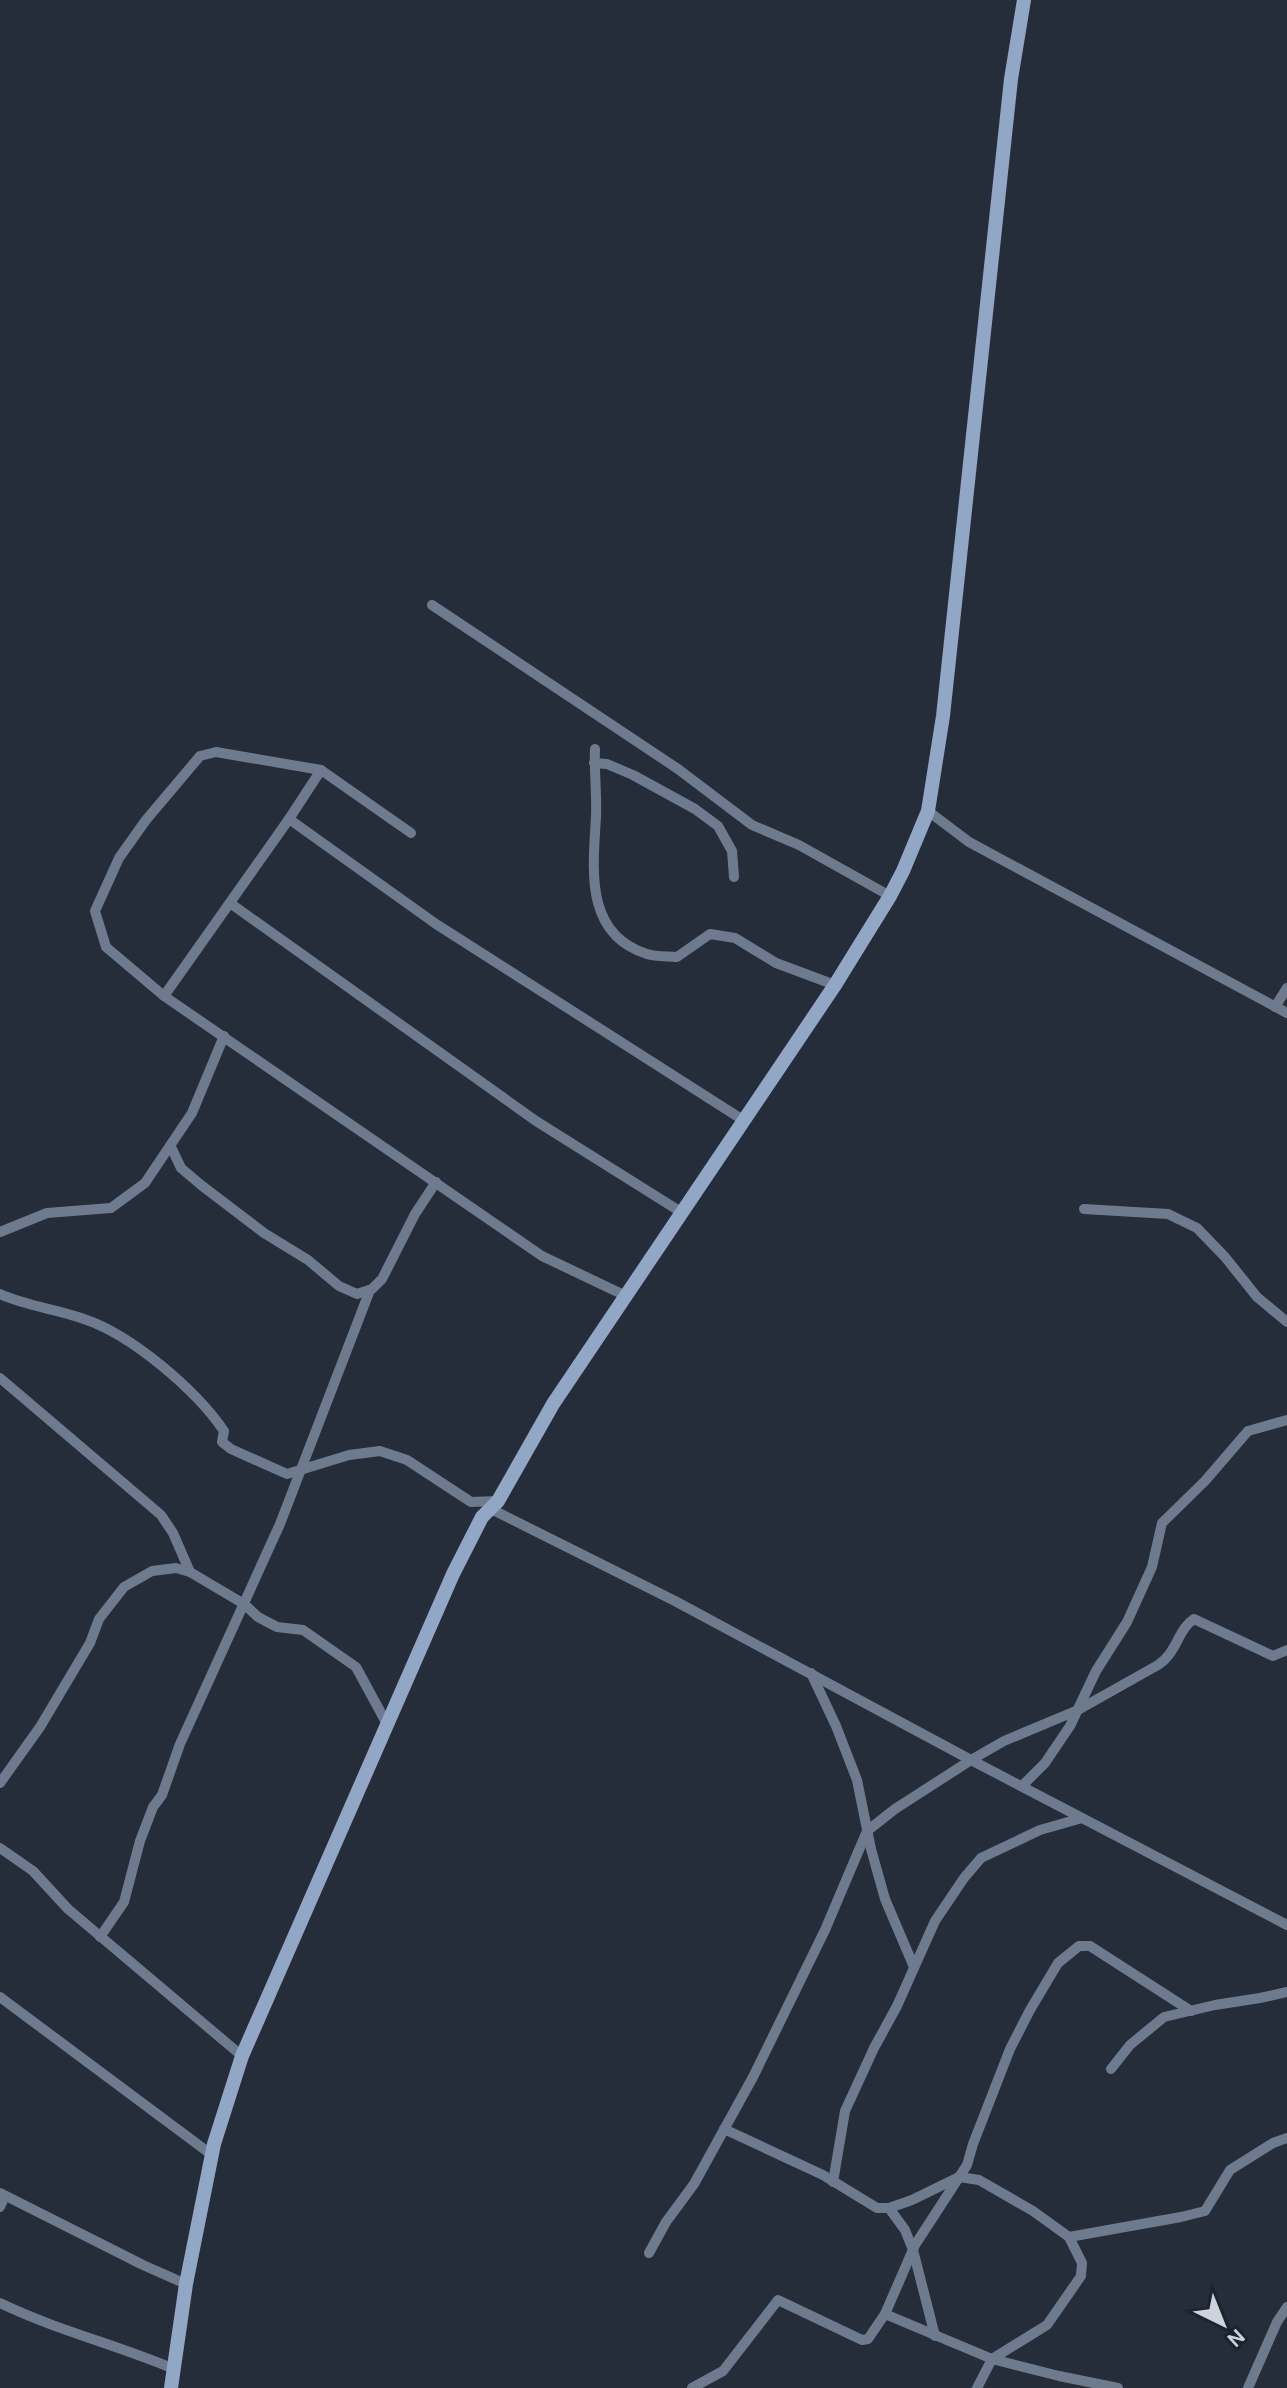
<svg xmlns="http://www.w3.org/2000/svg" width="1287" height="2388" font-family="Karla,sans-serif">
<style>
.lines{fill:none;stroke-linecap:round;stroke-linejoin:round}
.minor{stroke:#6e7b8e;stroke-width:10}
.secondary{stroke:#92a7c5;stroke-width:14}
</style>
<rect width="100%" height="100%" fill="#252d3a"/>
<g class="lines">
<g class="minor">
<path d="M 432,605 L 678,769 L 752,825 L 799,845 L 890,896"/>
<path d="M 595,749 C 594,771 597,794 596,817 C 593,869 584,934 647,954 C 656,957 668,956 677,957 L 710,934 L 735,938 L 776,963 L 835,985"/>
<path d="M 594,763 L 607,764 L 633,775 L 695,809 L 718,826 L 732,851 L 734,877"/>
<path d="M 321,770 L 289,819 L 436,924 L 743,1120"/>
<path d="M 928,811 L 969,842 L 1287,1013"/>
<path d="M 411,833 L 321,770 L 216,752 L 200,756 L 146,820 L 119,858 L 95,911 L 106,947 L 164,996 L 542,1256 L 626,1296"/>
<path d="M 230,903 L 536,1121 L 681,1212"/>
<path d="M 164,996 L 289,819"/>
<path d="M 1275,1007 L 1287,988"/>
<path d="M 171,1147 L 181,1168 L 201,1185 L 264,1233 L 308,1260 L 339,1286 L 357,1294 L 372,1289 L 382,1279 L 415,1214 L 436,1182"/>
<path d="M 1084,1209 L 1168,1214 L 1197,1228 L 1225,1257 L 1257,1297 L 1287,1322"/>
<path d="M 0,1232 L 47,1213 L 111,1208 L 145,1183 L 192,1113 L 224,1036"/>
<path d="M 0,1294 C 26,1306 57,1309 84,1319 C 132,1335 196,1390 224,1431 L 222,1442 L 231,1449 L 287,1474 L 349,1455 L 380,1451 L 407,1460 L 471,1502 L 498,1501 L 495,1511 L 675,1601 L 971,1760 L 1287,1925"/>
<path d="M 0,1378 L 161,1515 L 173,1533 L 190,1572"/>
<path d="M 811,1673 L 836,1726 L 857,1780 L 871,1849 L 885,1899 L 914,1967"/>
<path d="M 0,1783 L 40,1727 L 90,1643 L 99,1619 L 124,1587 L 152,1571 L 176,1568 L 190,1572 L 244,1604 L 258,1617 L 277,1627 L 303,1630 L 356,1667 L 387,1724"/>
<path d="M 1022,1786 L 1045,1763 L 1070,1726 L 1096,1671 L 1127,1622 L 1152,1567 L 1162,1523 L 1205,1481 L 1248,1431 L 1287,1420"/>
<path d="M 0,1848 L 33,1871 L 68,1909 L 242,2056"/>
<path d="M 100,1937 L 124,1902 L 140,1841 L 153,1807 L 162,1795 L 180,1744 L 280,1524 L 370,1290"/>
<path d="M 0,1997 L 212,2155"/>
<path d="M 1111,2069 L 1130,2045 L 1164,2017 L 1215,2005 L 1260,1998 L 1287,1992"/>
<path d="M 724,2129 L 823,2175 L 877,2208 L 889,2208 L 912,2200 L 959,2177 L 979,2180 L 1033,2211 L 1069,2237 L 1082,2263 L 1081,2276 L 1047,2325 L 992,2359 L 977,2388"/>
<path d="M 833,2182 L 845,2111 L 874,2048 L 897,2006 L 935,1921 L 964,1878 L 981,1858 L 1040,1830 L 1082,1818"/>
<path d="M 0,2193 L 143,2265 L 186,2284"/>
<path d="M 0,2207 L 5,2196"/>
<path d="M 889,2208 L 905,2230 L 913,2250 L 935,2336"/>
<path d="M 1069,2237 L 1181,2217 L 1205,2211 L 1230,2170 L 1273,2143 L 1287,2138"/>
<path d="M 649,2253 L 666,2222 L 694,2184 L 753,2077 L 825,1930 L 867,1831 L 895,1809 L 971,1760 L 1004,1741 L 1078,1710 L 1158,1665 C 1177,1653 1178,1629 1194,1619 L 1273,1656 L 1287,1650"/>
<path d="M 0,2303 C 56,2330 117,2345 174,2369"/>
<path d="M 885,2314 L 915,2245 L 967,2165 L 973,2144 L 1010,2049 L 1030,2010 L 1058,1963 L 1079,1946 L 1090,1946 L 1191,2011"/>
<path d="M 692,2388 L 723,2371 L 778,2300 L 862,2340 L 868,2339 L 885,2314 L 992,2359 L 1059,2376 L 1118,2388"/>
<path d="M 1248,2388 L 1277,2322 L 1287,2307"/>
</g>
<path class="secondary" d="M 171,2388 L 186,2284 L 214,2144 L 242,2056 L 453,1574 L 482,1517 L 498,1501 L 553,1404 L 835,985 L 890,896 L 903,871 L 928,811 L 943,716 L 1011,79 L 1024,0"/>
</g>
<g transform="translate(1223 2324) rotate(137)" stroke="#1c2330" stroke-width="6" paint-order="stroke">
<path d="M0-6L14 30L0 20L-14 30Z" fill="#cdd2db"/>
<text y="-12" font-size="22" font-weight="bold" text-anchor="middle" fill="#cdd2db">N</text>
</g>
</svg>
